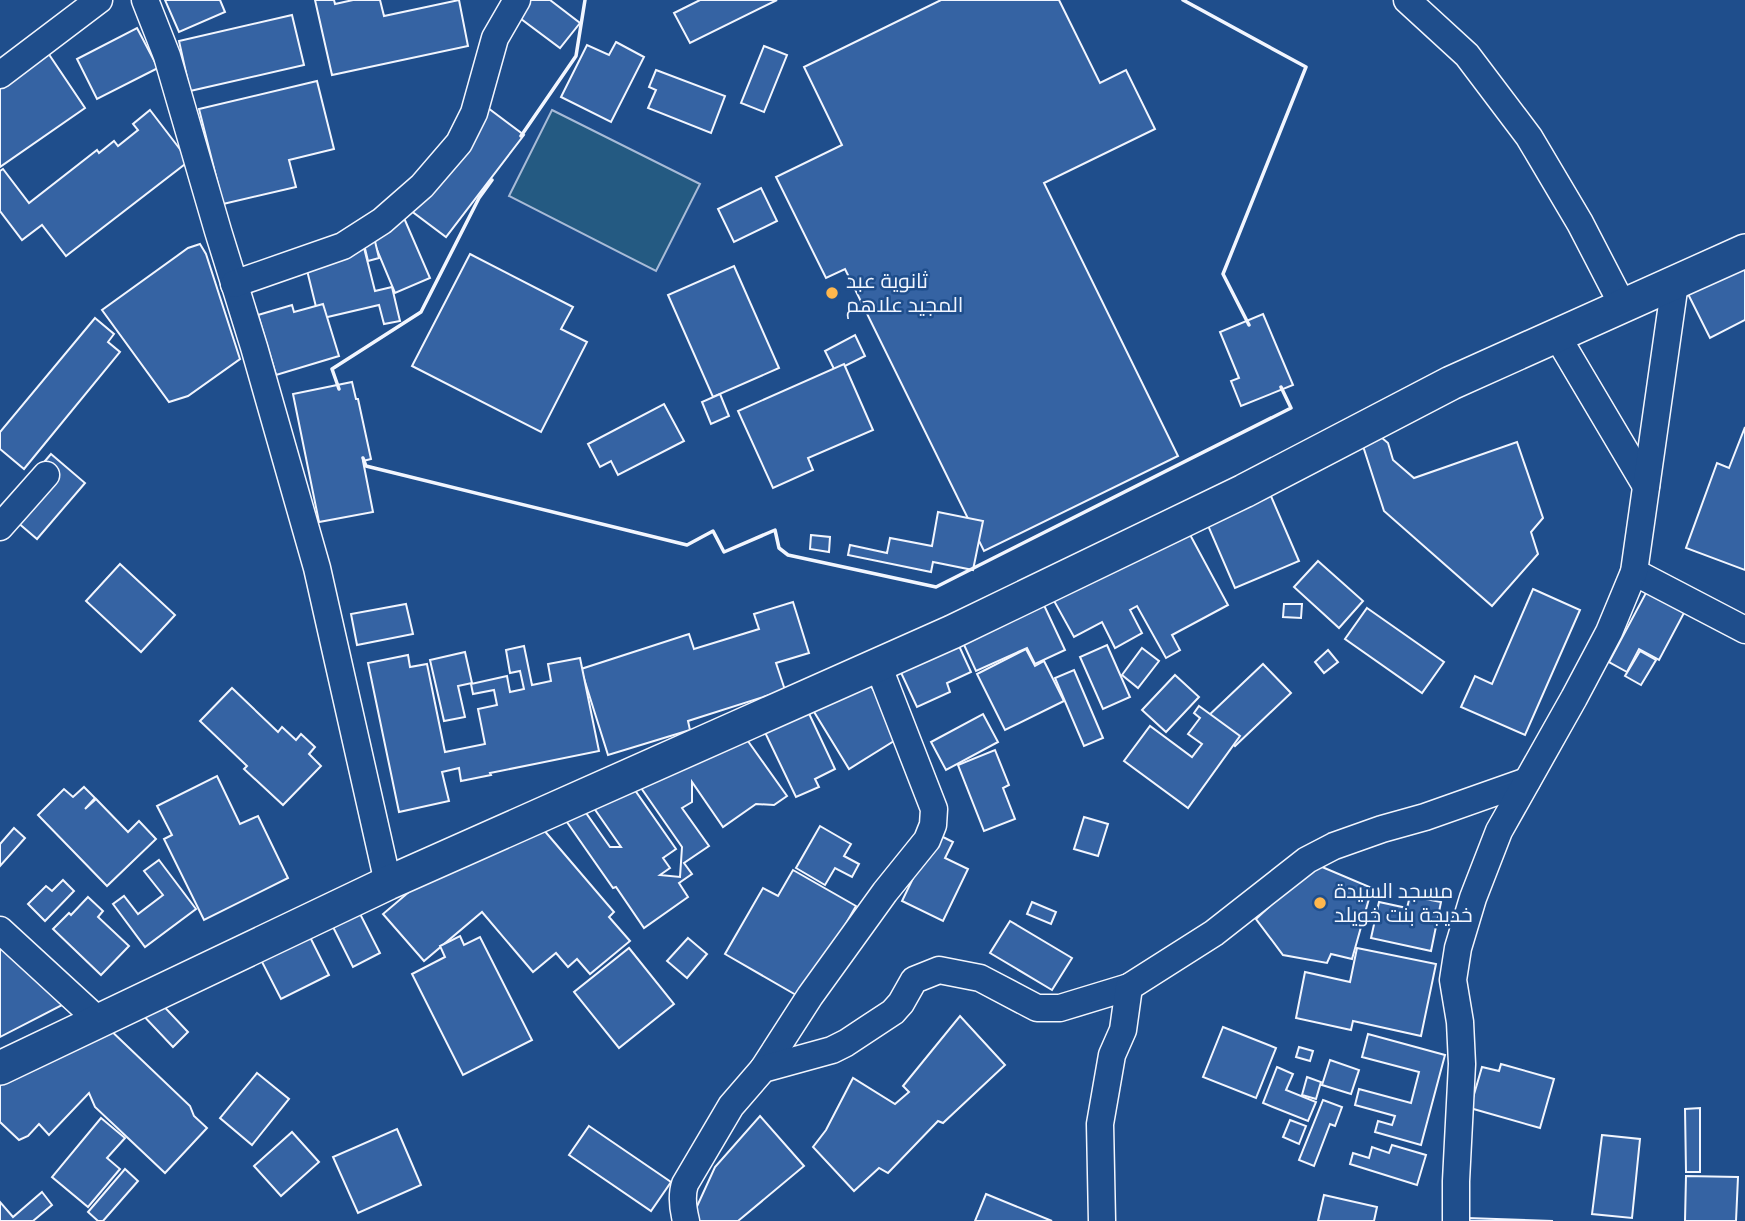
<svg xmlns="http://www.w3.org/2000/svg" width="1745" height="1221" font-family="'Exo 2',Cairo,sans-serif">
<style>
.green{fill:#245a82;stroke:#a8bbd7;stroke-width:2}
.building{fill:#3563a3;stroke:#f2f6ff;stroke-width:2}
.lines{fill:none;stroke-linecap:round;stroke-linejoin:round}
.minor-casing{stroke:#f2f6ff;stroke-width:29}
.major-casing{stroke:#f2f6ff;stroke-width:36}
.minor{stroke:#1f4e8c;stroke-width:26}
.major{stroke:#1f4e8c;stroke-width:33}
.wall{stroke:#f2f6ff;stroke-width:3.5}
.poi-dot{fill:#ffb74d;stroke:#1f4e8c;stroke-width:2.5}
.labels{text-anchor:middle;stroke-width:5;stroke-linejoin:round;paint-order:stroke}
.poi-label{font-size:21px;fill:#f2f6ff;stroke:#1f4e8c;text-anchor:start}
</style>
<rect width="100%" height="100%" fill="#1f4e8c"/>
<path class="green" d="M 552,110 L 700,184 L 656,271 L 509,196 Z"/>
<g class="building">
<path d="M 165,0 L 220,0 L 225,12 L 179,32 Z"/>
<path d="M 315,0 L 334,0 L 335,4 L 353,0 L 380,0 L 384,16 L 459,0 L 468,46 L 332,75 Z"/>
<path d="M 510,0 L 550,0 L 580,23 L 560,48 L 505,7 Z"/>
<path d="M 700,0 L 777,0 L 690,43 L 674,13 Z"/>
<path d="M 941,0 L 1059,0 L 1100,83 L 1126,70 L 1155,129 L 1044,183 L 1178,456 L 984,551 L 845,269 L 826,278 L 776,177 L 842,145 L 804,67 Z"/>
<path d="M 292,15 L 304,65 L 190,91 L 179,41 Z"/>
<path d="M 137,28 L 158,68 L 97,99 L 77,59 Z"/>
<path d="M 40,41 L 85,108 L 0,167 L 0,68 Z"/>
<path d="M 616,42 L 644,57 L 611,122 L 561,97 L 587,45 L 609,55 Z"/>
<path d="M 764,46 L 787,55 L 764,112 L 741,103 Z"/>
<path d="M 656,70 L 725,96 L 711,133 L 648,108 L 656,90 L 649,87 Z"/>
<path d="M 317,81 L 334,149 L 289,160 L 296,187 L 223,204 L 199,109 Z"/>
<path d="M 484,105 L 524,135 L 446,237 L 406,207 Z"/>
<path d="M 150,110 L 189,161 L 66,256 L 42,225 L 22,240 L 0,211 L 0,171 L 3,169 L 29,203 L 97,150 L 99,153 L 114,141 L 118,146 L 138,130 L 133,124 Z"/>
<path d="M 761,188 L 777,221 L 734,242 L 718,209 Z"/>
<path d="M 404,218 L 430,278 L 395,293 L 370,233 Z"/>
<path d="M 373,233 L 379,258 L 368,261 L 362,236 Z"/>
<path d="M 361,236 L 375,291 L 392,287 L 400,321 L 384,324 L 379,305 L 319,319 L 302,250 Z"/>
<path d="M 200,244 L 206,254 L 240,359 L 188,396 L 169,402 L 102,310 L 188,248 Z"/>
<path d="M 470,254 L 573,307 L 561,329 L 587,342 L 541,432 L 412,366 Z"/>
<path d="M 1745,260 L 1745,320 L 1710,338 L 1686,290 Z"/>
<path d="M 734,266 L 779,368 L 713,397 L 668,295 Z"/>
<path d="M 323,304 L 339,356 L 276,375 L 258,315 L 292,305 L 294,312 Z"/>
<path d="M 1263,314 L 1293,385 L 1241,406 L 1231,381 L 1239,378 L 1220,332 Z"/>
<path d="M 95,318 L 114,334 L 108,342 L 120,352 L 24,469 L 0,449 L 0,432 Z"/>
<path d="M 855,335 L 865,356 L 835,371 L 825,351 Z"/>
<path d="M 844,364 L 873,430 L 808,458 L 813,470 L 773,488 L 738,411 Z"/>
<path d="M 352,382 L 356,399 L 358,399 L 371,459 L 363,461 L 373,512 L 319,522 L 293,394 Z"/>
<path d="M 720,394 L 729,416 L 711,424 L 702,402 Z"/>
<path d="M 664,404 L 684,441 L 618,475 L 611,461 L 600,467 L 588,444 Z"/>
<path d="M 1745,427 L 1745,570 L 1686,548 L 1717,463 L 1729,468 Z"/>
<path d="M 1375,432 L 1388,443 L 1393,460 L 1414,478 L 1517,442 L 1543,518 L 1531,532 L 1538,554 L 1492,606 L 1384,511 L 1363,446 Z"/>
<path d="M 51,454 L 85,483 L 37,539 L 3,510 Z"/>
<path d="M 1264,480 L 1299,561 L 1235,588 L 1200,507 Z"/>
<path d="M 938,512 L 983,521 L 973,570 L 933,562 L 931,572 L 848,555 L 850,545 L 887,553 L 890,538 L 932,546 Z"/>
<path d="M 1181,518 L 1228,605 L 1172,635 L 1180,650 L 1166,658 L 1137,606 L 1130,610 L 1142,633 L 1115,648 L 1102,622 L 1074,637 L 1048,590 Z"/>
<path d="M 811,535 L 830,537 L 829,552 L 810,549 Z"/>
<path d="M 1318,561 L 1363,601 L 1339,628 L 1294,587 Z"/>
<path d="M 120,564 L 175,615 L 141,652 L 86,601 Z"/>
<path d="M 1655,576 L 1693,596 L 1659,660 L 1639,649 L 1627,672 L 1609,662 Z"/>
<path d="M 1035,586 L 1065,650 L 1035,664 L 1027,648 L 976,671 L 954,623 Z"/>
<path d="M 1533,589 L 1580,610 L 1525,735 L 1461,707 L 1475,676 L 1492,684 Z"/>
<path d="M 793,602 L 809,653 L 776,663 L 785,690 L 688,721 L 690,730 L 608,755 L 581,669 L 689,634 L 694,649 L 759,629 L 754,614 Z"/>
<path d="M 406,604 L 413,634 L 357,645 L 351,614 Z"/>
<path d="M 1284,604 L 1302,604 L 1301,618 L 1283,617 Z"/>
<path d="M 1367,608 L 1444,662 L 1422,693 L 1345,639 Z"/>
<path d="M 954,635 L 971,672 L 947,683 L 950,692 L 917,707 L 896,662 Z"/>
<path d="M 1107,645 L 1130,697 L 1103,709 L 1080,657 Z"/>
<path d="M 524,646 L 532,685 L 551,681 L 548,664 L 580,658 L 599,751 L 490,773 L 491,775 L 461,781 L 459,768 L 442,772 L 449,801 L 399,812 L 368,663 L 408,655 L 410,667 L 427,664 L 445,752 L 485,744 L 478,709 L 497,705 L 494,690 L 473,694 L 471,684 L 507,676 L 510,692 L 524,689 L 520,671 L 510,673 L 506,650 Z"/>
<path d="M 1142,648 L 1159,661 L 1138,688 L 1122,675 Z"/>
<path d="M 1026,649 L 1035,666 L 1044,661 L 1064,701 L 1005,730 L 977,674 Z"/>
<path d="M 1328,650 L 1338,662 L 1324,673 L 1315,662 Z"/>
<path d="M 1640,651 L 1656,660 L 1641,685 L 1625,676 Z"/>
<path d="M 465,652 L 472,683 L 458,686 L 465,717 L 444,721 L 430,660 Z"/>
<path d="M 1263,664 L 1291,693 L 1235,746 L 1207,717 Z"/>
<path d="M 861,670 L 902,736 L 849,769 L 808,702 Z"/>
<path d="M 1074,670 L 1103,738 L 1084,746 L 1055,678 Z"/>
<path d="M 1175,675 L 1199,697 L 1166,732 L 1142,710 Z"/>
<path d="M 232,688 L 278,732 L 282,727 L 296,740 L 301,734 L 315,747 L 309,754 L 321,766 L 283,805 L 244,769 L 247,766 L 200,721 Z"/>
<path d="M 805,705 L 835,769 L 815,779 L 819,787 L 796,797 L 761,724 Z"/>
<path d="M 1199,706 L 1240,736 L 1188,808 L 1124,761 L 1150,726 L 1192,757 L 1202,744 L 1188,734 L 1200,718 L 1194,713 Z"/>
<path d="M 983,714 L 998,742 L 946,770 L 931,742 Z"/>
<path d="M 733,720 L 787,796 L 774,805 L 756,804 L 723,827 L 692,782 L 692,802 L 682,808 L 709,846 L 684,863 L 692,874 L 679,883 L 688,897 L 644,928 L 616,887 L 613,888 L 562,815 L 579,803 L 610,847 L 621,847 L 589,801 L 625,776 L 676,849 L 663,858 L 670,868 L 660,875 L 680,877 L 682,847 L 639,785 Z"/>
<path d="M 995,750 L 1009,785 L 1003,788 L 1015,819 L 984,831 L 958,765 Z"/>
<path d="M 217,776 L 240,824 L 258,816 L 288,878 L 204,920 L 164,839 L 172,835 L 157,806 Z"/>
<path d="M 84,787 L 95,798 L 85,809 L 96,799 L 128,832 L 139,821 L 156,839 L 107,886 L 38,815 L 64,789 L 73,797 Z"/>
<path d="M 531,815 L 614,912 L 609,917 L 630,941 L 590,974 L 577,959 L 568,967 L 556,953 L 533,972 L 482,912 L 424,961 L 383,914 L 470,840 Z"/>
<path d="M 1084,817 L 1108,824 L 1098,856 L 1074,849 Z"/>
<path d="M 820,826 L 851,844 L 844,856 L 859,864 L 852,877 L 835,868 L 825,885 L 796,868 Z"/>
<path d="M 14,828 L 25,838 L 0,866 L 0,844 Z"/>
<path d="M 935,833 L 953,842 L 945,858 L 968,869 L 943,921 L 902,901 Z"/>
<path d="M 159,860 L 196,909 L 145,947 L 113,904 L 124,896 L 138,914 L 163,895 L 144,871 Z"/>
<path d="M 1315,864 L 1372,888 L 1352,959 L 1331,954 L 1327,963 L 1283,955 L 1256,919 Z"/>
<path d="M 793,870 L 856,906 L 803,999 L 725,954 L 763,888 L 778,896 Z"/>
<path d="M 63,880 L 74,891 L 45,921 L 28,904 L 46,886 L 52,891 Z"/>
<path d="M 1410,896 L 1441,902 L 1431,951 L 1371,938 L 1379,902 L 1407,908 Z"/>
<path d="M 88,897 L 103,911 L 98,917 L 129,946 L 101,975 L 53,929 L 69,913 L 71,915 Z"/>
<path d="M 1032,902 L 1056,912 L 1051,924 L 1027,914 Z"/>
<path d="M 355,904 L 380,953 L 353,967 L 328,917 Z"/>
<path d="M 1010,921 L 1072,958 L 1052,990 L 990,953 Z"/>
<path d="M 308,933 L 329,975 L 281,999 L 260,958 Z"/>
<path d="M 0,934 L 68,1002 L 0,1037 Z"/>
<path d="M 460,936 L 464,945 L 480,937 L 532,1040 L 463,1075 L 412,974 L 445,957 L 440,946 Z"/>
<path d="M 688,938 L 707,954 L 687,978 L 667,961 Z"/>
<path d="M 629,948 L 674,1004 L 619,1048 L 574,992 Z"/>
<path d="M 1357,948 L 1436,964 L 1421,1036 L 1353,1021 L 1351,1030 L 1296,1018 L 1305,972 L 1350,982 Z"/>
<path d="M 155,997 L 188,1032 L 173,1047 L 139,1011 Z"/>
<path d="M 960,1016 L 1005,1065 L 943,1123 L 938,1121 L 888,1173 L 879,1168 L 854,1191 L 813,1147 L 826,1130 L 853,1078 L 895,1104 L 909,1092 L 903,1086 Z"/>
<path d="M 104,1024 L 190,1106 L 194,1116 L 207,1128 L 165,1173 L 95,1107 L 89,1093 L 49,1135 L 39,1124 L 28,1136 L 19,1140 L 0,1122 L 0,1069 Z"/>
<path d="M 1223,1027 L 1276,1048 L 1256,1098 L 1203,1077 Z"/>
<path d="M 1368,1034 L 1445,1055 L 1421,1145 L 1375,1132 L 1378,1121 L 1392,1125 L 1395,1116 L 1355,1105 L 1359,1089 L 1411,1103 L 1419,1072 L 1362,1057 Z"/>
<path d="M 1299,1047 L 1313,1051 L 1310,1061 L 1296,1057 Z"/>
<path d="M 1330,1060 L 1359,1070 L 1351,1094 L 1322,1085 Z"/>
<path d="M 1501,1064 L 1554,1079 L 1540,1128 L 1470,1108 L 1482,1067 L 1499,1071 Z"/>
<path d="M 1277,1067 L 1293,1074 L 1286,1090 L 1316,1102 L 1308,1121 L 1263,1103 Z"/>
<path d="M 257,1073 L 289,1099 L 252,1145 L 220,1118 Z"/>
<path d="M 1307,1077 L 1321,1082 L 1316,1099 L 1302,1095 Z"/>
<path d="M 1323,1100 L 1342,1107 L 1335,1126 L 1330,1124 L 1314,1166 L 1299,1160 Z"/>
<path d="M 1700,1108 L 1700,1172 L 1686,1172 L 1685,1109 Z"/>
<path d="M 760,1116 L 804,1166 L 738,1221 L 699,1221 L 693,1215 L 715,1167 Z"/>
<path d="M 101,1118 L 125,1138 L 107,1158 L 120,1169 L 88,1207 L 52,1177 Z"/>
<path d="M 1290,1120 L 1306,1126 L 1299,1144 L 1283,1137 Z"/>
<path d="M 589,1126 L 671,1182 L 651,1211 L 569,1155 Z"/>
<path d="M 397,1129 L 421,1185 L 358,1213 L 333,1157 Z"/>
<path d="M 292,1132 L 319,1162 L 281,1196 L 254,1166 Z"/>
<path d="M 1602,1135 L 1640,1139 L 1632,1218 L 1592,1214 Z"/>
<path d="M 1392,1145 L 1426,1155 L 1417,1185 L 1350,1164 L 1353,1153 L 1369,1158 L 1372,1147 L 1389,1153 Z"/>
<path d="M 125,1169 L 138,1181 L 103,1221 L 98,1221 L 88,1212 Z"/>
<path d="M 1686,1176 L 1738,1177 L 1736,1221 L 1685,1221 Z"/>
<path d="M 42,1192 L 52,1205 L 33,1221 L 0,1221 L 0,1202 L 13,1217 Z"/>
<path d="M 986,1194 L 1052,1221 L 975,1221 Z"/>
<path d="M 1324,1195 L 1377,1207 L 1374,1221 L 1318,1221 Z"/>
<path d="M 1467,1218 L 1553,1221 L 1467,1221 Z"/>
</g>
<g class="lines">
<defs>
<g id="minor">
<path d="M 145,0 L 167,56 L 218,231 L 254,347 L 317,568 L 388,883"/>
<path d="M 1407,0 L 1467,55 L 1529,137 L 1580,223 L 1623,306"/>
<path d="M 0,75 L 99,0"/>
<path d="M 234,284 L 343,246 L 382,221 L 422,186 L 459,143 L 474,113 L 495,38 L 517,0"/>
<path d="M 1557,336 L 1646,486"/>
<path d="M 0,527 L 46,475"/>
<path d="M 1634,572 L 1745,630"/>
<path d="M 0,930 L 99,1021"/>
<path d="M 763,1069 L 810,996 L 885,892 L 927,840 L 933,825 L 934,809 L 878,665"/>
<path d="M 686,1221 C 683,1209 681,1196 685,1184 L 731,1106 L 763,1069 L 832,1050 L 846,1043 L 893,1012 L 901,1003 L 914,980 L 939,970 L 980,978 L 1037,1008 L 1060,1008 L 1129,987"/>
<path d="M 1102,1221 L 1100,1124 L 1112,1055 L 1123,1030 L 1129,987 L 1214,933 L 1307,860 L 1334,846 L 1382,829 L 1425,817 L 1527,781"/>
<path d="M 1456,1221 L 1456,1181 L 1462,1064 L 1460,1022 L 1453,980 L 1458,948 L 1473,898 L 1499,831 L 1574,698 L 1609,632 L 1634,572 L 1675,283"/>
</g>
<path id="major" d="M 0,1068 L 388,883 L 952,632 L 1244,491 L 1451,383 L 1745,251"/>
</defs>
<use href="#minor" class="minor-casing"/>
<use href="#major" class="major-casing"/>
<use href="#minor" class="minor"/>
<use href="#major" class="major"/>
<g class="wall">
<path d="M 1183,0 L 1306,67 L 1223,274 L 1249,325"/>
<path d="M 521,136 L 576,56 L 585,0"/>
<path d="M 339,389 L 332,369 L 421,312 L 479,198 L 492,180"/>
<path d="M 363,458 L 366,466 L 687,545 L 713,531 L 724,552 L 775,530 L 779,548 L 788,555 L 936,587 L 1291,408 L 1281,387"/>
</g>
</g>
<g class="poi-dot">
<circle cx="832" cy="293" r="7"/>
<circle cx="1320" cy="903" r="7"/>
</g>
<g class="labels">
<g class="poi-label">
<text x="846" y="288">ثانوية عبد<tspan x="846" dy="24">المجيد علاهم</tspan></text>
<text x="1334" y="898">مسجد السيدة<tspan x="1334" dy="24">خديجة بنت خويلد</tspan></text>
</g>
</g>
</svg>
